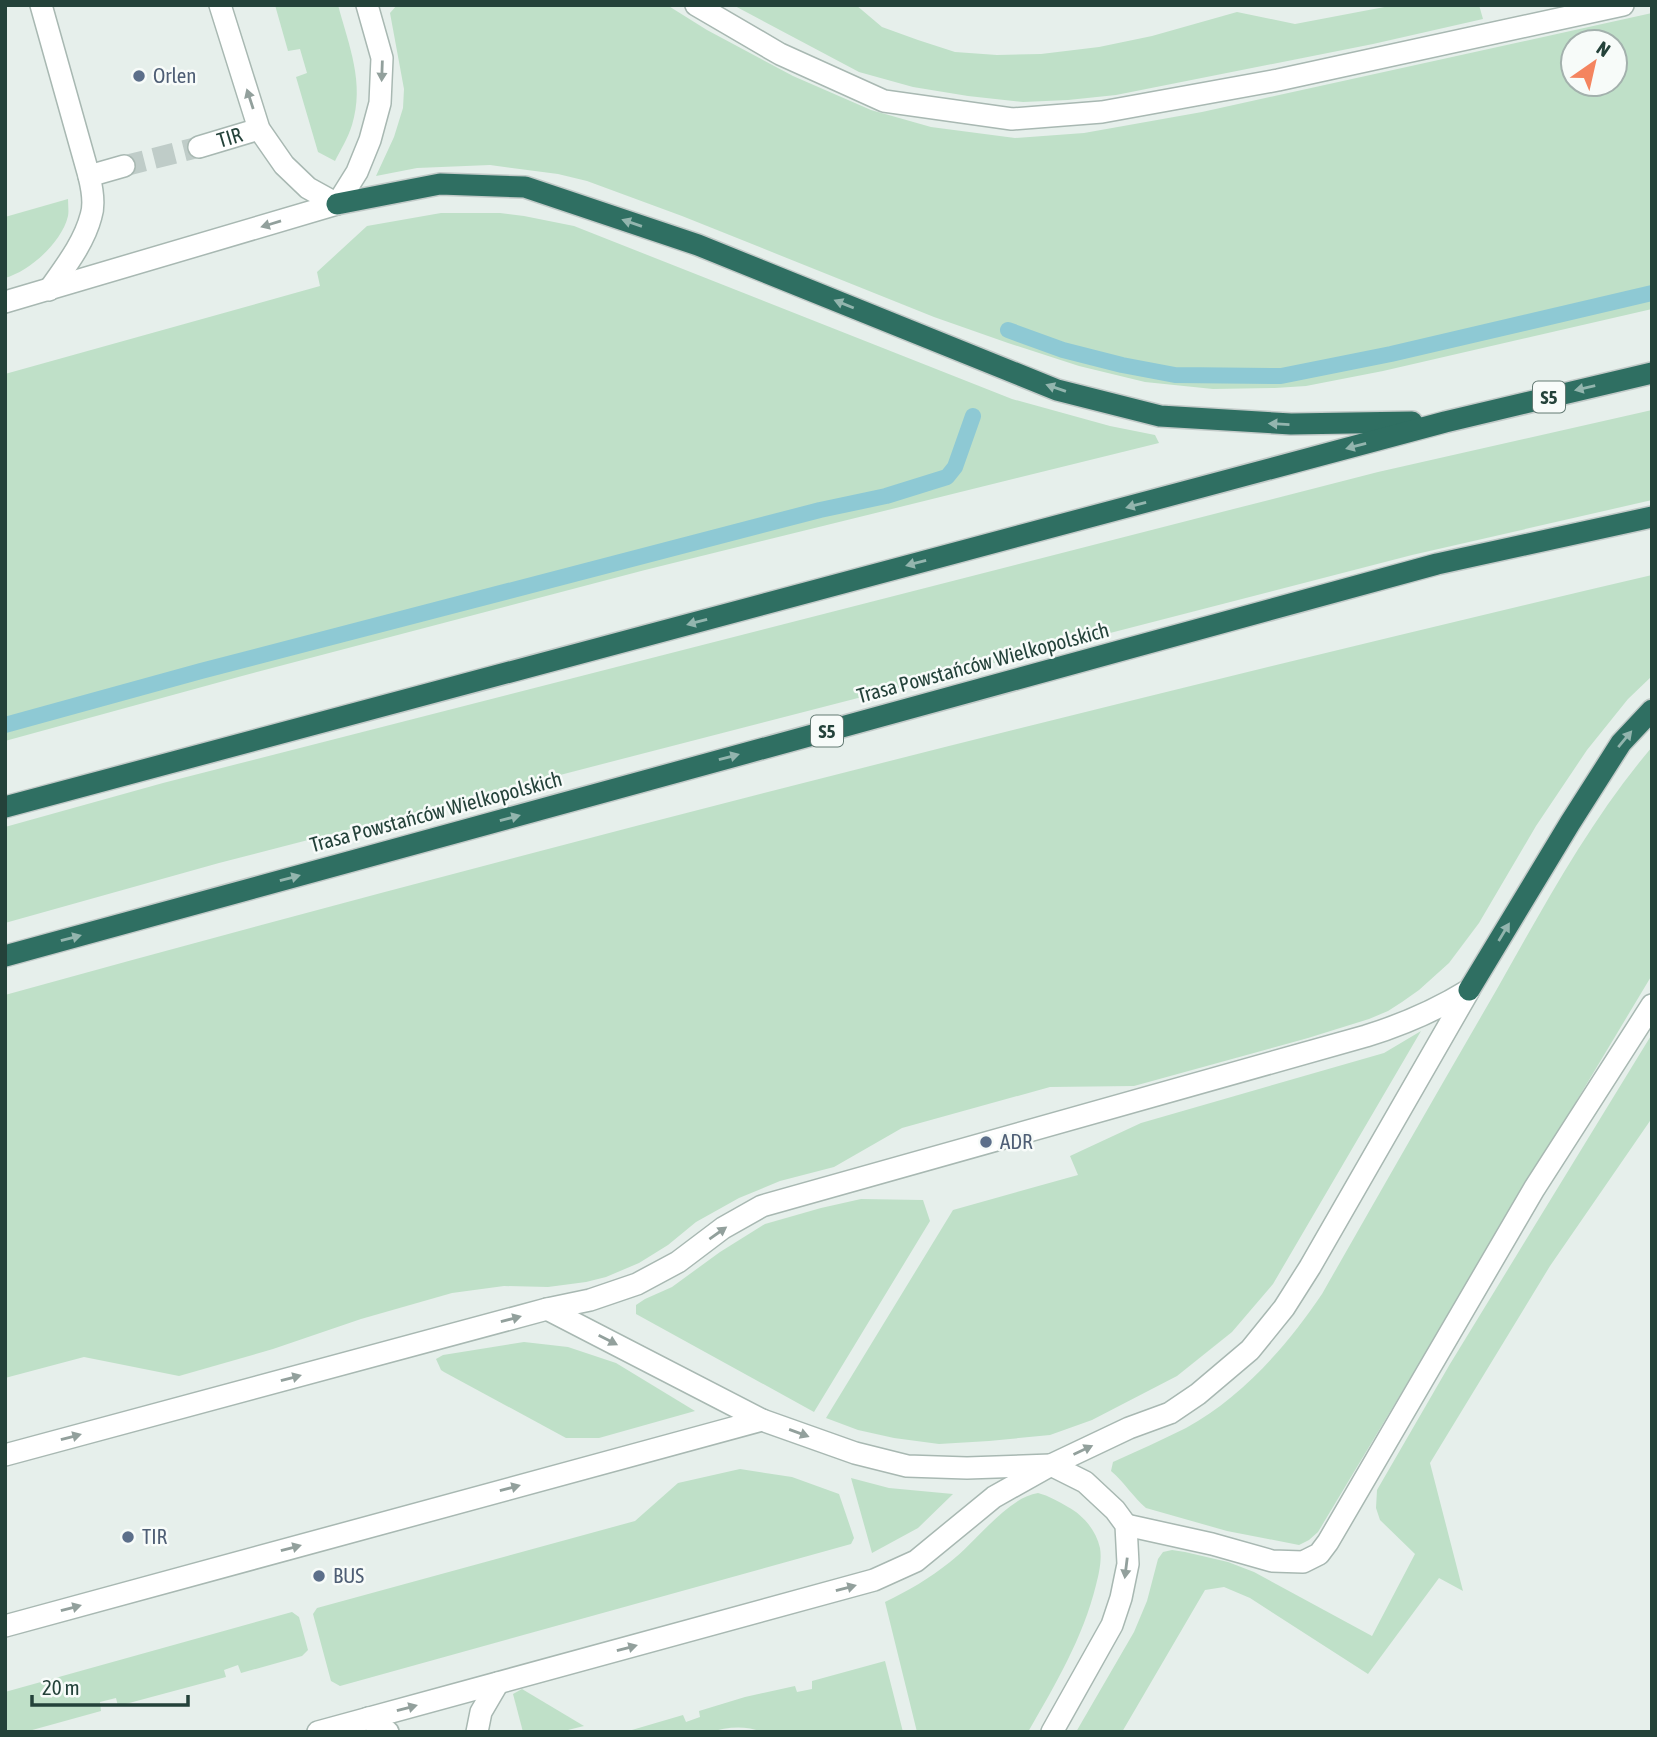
<svg xmlns="http://www.w3.org/2000/svg" width="1657" height="1737" font-family="'Asap Condensed',sans-serif">
<style>
.green{fill:#bfe0c8;fill-rule:evenodd}
.lines{fill:none;stroke-linecap:round;stroke-linejoin:round}
.stream{stroke:#8ec9d4;stroke-width:16}
.minor-tunnel{stroke:#bfccc8;stroke-width:21;stroke-dasharray:21 10;stroke-linecap:butt}
.minor-casing{stroke:#a8b8b2;stroke-width:24}
.highway-casing{stroke:#c2cac8;stroke-width:24}
.minor{stroke:#fff;stroke-width:21}
.highway{stroke:#2f6f62;stroke-width:21}
.oneway{fill:#92a09c}
.oneway2{fill:#93b5ae}
.service-dot{fill:#5c6f8a;stroke:#f7fbf9;stroke-width:2.5}
.labels{text-anchor:middle;stroke-width:5;stroke-linejoin:round;paint-order:stroke}
.shield{fill:#f7fbf9;stroke:#637a73;stroke-width:2}
.shield-label{font-size:19px;font-weight:bold;fill:#24423a}
.service-label{font-size:21px;fill:#4e5e75;stroke:#f7fbf9;text-anchor:start}
.street-label{font-size:21px;fill:#24423a;stroke:#f7fbf9}
</style>
<rect width="100%" height="100%" fill="#e6efeb"/>
<g class="green">
<path d="M 275,5 L 338,5 C 349,46 365,83 352,125 C 348,138 341,149 335,161 L 318,152 L 296,77 L 307,73 L 300,49 L 288,51 Z"/>
<path d="M 397,5 L 667,5 L 707,30 L 793,76 L 871,110 L 931,127 L 1015,138 L 1084,133 L 1202,112 L 1652,13 L 1652,309 L 1383,371 L 1306,386 L 1275,388 L 1213,389 L 1145,382 L 1079,366 L 1008,343 L 934,317 L 682,216 L 587,181 L 558,174 L 490,165 L 417,168 L 376,176 L 394,137 L 403,108 L 404,89 L 390,13 ZM 1573,42 L 1615,42 L 1615,84 L 1573,84 Z"/>
<path d="M 733,5 L 856,5 L 882,27 L 918,40 L 955,52 L 997,55 L 1041,54 L 1099,47 L 1152,36 L 1237,12 L 1295,24 L 1395,5 L 1479,5 L 1483,19 L 1373,44 L 1116,95 L 1068,100 L 1023,102 L 968,96 L 913,87 L 859,72 Z"/>
<path d="M 68,199 C 68,205 69,211 68,216 C 62,242 30,271 5,278 L 5,217 Z"/>
<path d="M 441,213 L 500,213 L 524,216 L 574,226 L 1012,399 L 1110,426 L 1155,435 L 1159,443 L 645,570 L 242,676 L 5,741 L 5,374 L 320,286 L 317,272 L 367,226 Z"/>
<path d="M 1652,410 L 1652,500 L 1412,555 L 219,863 L 5,923 L 5,827 L 163,783 L 1378,472 Z"/>
<path d="M 1652,575 L 1652,676 L 1628,699 L 1587,750 L 1536,826 L 1479,923 L 1449,963 L 1419,990 L 1402,1002 L 1388,1011 L 1369,1019 L 1308,1038 L 1134,1086 L 1050,1087 L 902,1128 L 834,1167 L 780,1181 L 739,1198 L 696,1222 L 668,1245 L 639,1263 L 606,1277 L 586,1282 L 548,1287 L 504,1286 L 452,1293 L 361,1319 L 273,1349 L 179,1376 L 84,1357 L 5,1378 L 5,995 C 551,844 1100,705 1652,575 Z"/>
<path d="M 1652,747 L 1652,975 L 1318,1532 L 1309,1540 L 1299,1545 L 1227,1531 L 1146,1508 C 1133,1497 1125,1483 1111,1471 L 1113,1462 C 1137,1451 1162,1440 1186,1428 C 1242,1397 1287,1346 1322,1294 C 1380,1192 1438,1091 1497,989 C 1544,906 1590,820 1652,747 Z"/>
<path d="M 1421,1031 L 1273,1284 L 1232,1332 L 1177,1376 L 1092,1420 L 1050,1435 L 989,1441 L 939,1444 L 894,1438 L 858,1430 L 826,1418 L 953,1210 L 1078,1175 L 1070,1156 L 1141,1123 L 1384,1053 Z"/>
<path d="M 1652,1034 L 1652,1118 L 1550,1266 L 1430,1463 L 1463,1591 L 1439,1578 L 1368,1674 L 1250,1598 L 1224,1587 L 1205,1590 L 1122,1732 L 1076,1732 L 1134,1632 L 1147,1601 L 1158,1559 L 1163,1552 L 1172,1550 L 1185,1552 L 1228,1562 L 1254,1572 L 1372,1636 L 1415,1554 L 1380,1520 L 1376,1508 L 1377,1490 L 1450,1364 Z"/>
<path d="M 861,1199 L 923,1200 L 930,1221 L 814,1412 L 636,1314 L 636,1305 L 645,1299 L 672,1287 L 720,1252 L 765,1224 L 821,1208 Z"/>
<path d="M 524,1342 L 568,1347 L 616,1363 L 695,1411 L 599,1438 L 566,1438 L 444,1372 L 441,1370 L 436,1359 L 443,1355 Z"/>
<path d="M 740,1469 L 792,1477 L 839,1494 L 854,1538 L 851,1544 L 340,1686 L 331,1681 L 313,1614 L 317,1608 L 635,1521 L 678,1483 Z"/>
<path d="M 851,1478 L 889,1488 L 953,1494 L 918,1528 L 872,1553 Z"/>
<path d="M 1038,1493 C 1049,1496 1058,1501 1068,1507 C 1083,1515 1096,1530 1100,1548 C 1102,1560 1099,1574 1096,1585 C 1083,1638 1055,1685 1028,1732 L 917,1732 L 885,1602 C 908,1591 930,1578 950,1562 C 975,1543 1008,1497 1038,1493 Z"/>
<path d="M 292,1612 L 299,1617 L 308,1650 L 302,1656 L 241,1673 L 238,1665 L 224,1670 L 226,1677 L 118,1706 L 116,1698 L 100,1702 L 101,1711 L 25,1732 L 5,1732 L 5,1692 Z"/>
<path d="M 885,1661 L 903,1732 L 762,1732 C 745,1725 727,1727 710,1732 L 625,1732 L 683,1715 L 686,1722 L 700,1717 L 699,1711 L 745,1697 L 795,1686 L 797,1692 L 812,1689 L 812,1681 Z"/>
<path d="M 522,1689 L 584,1726 L 560,1732 L 523,1732 L 513,1694 Z"/>
</g>
<g class="lines">
<g class="stream">
<path d="M 1008,330 L 1063,350 L 1122,365 L 1175,375 L 1281,376 L 1391,354 L 1652,293"/>
<path d="M 5,725 L 201,671 L 820,510 L 886,496 L 947,477 L 955,467 L 973,416"/>
</g>
<path class="minor-tunnel" d="M 124,166 L 199,147"/>
<defs>
<g id="minor">
<path d="M 41,5 L 89,176 C 92,188 95,204 91,216 C 84,243 65,267 49,290"/>
<path d="M 220,5 L 259,129 L 284,165 L 308,188 L 337,204"/>
<path d="M 696,5 L 780,54 L 884,101 L 1012,119 L 1102,112 L 1278,80 L 1623,5"/>
<path id="s1" d="M 199,147 L 259,129"/>
<path d="M 89,176 L 124,166"/>
<path d="M 5,302 L 337,204 L 357,172 L 370,140 L 380,103 L 382,58 L 367,5"/>
<path d="M 547,1309 L 762,1420"/>
<path d="M 5,1455 L 547,1309 L 590,1300 L 637,1284 L 678,1262 L 723,1228 L 762,1206 L 1366,1036 C 1405,1024 1435,1011 1469,990"/>
<path d="M 1126,1525 L 1212,1544 L 1272,1561 L 1303,1562 L 1319,1554 L 1328,1542 L 1534,1189 L 1652,1005"/>
<path d="M 5,1626 L 762,1420 L 855,1453 L 907,1466 L 967,1468 L 1051,1465 L 1085,1482 L 1115,1510 L 1126,1525 L 1128,1564 L 1121,1598 L 1112,1625 L 1052,1732"/>
<path d="M 368,1718 L 388,1732"/>
<path d="M 318,1732 L 874,1580 L 916,1561 L 994,1497 L 1051,1465 L 1129,1428 L 1170,1413 L 1198,1394 L 1250,1350 L 1284,1308 L 1310,1267 L 1468,992"/>
<path d="M 477,1732 L 481,1712 L 498,1683"/>
</g>
<g id="highway">
<path d="M 337,204 L 440,184 L 525,187 L 698,245 L 1057,390 L 1160,416 L 1291,424 L 1412,422"/>
<path d="M 5,807 L 1445,422 L 1652,373"/>
<path d="M 5,956 L 1437,564 L 1652,517"/>
<path d="M 1469,990 L 1570,823 L 1621,743 L 1652,710"/>
</g>
</defs>
<use href="#minor" class="minor-casing"/>
<use href="#highway" class="highway-casing"/>
<use href="#minor" class="minor"/>
<use href="#highway" class="highway"/>
</g>
<defs><path id="oneway-solid" d="M-6-.8H1V-3.2L6.5 0L1 3.2V.8H-6Z" transform="scale(1.75)"/></defs>
<g class="oneway">
<use href="#oneway-solid" transform="translate(382 71) rotate(92)"/>
<use href="#oneway-solid" transform="translate(250 99) rotate(-108)"/>
<use href="#oneway-solid" transform="translate(271 224) rotate(163)"/>
<use href="#oneway-solid" transform="translate(718 1233) rotate(-35)"/>
<use href="#oneway-solid" transform="translate(511 1319) rotate(-15)"/>
<use href="#oneway-solid" transform="translate(608 1340) rotate(27)"/>
<use href="#oneway-solid" transform="translate(291 1378) rotate(-15)"/>
<use href="#oneway-solid" transform="translate(799 1433) rotate(20)"/>
<use href="#oneway-solid" transform="translate(71 1437) rotate(-15)"/>
<use href="#oneway-solid" transform="translate(1083 1450) rotate(-25)"/>
<use href="#oneway-solid" transform="translate(510 1488) rotate(-15)"/>
<use href="#oneway-solid" transform="translate(291 1548) rotate(-15)"/>
<use href="#oneway-solid" transform="translate(1126 1568) rotate(97)"/>
<use href="#oneway-solid" transform="translate(846 1588) rotate(-15)"/>
<use href="#oneway-solid" transform="translate(71 1608) rotate(-15)"/>
<use href="#oneway-solid" transform="translate(627 1648) rotate(-15)"/>
<use href="#oneway-solid" transform="translate(407 1708) rotate(-15)"/>
</g>
<g class="oneway2">
<use href="#oneway-solid" transform="translate(632 223) rotate(-161)"/>
<use href="#oneway-solid" transform="translate(844 304) rotate(-158)"/>
<use href="#oneway-solid" transform="translate(1056 388) rotate(-161)"/>
<use href="#oneway-solid" transform="translate(1585 388) rotate(167)"/>
<use href="#oneway-solid" transform="translate(1279 424) rotate(-177)"/>
<use href="#oneway-solid" transform="translate(1356 446) rotate(165)"/>
<use href="#oneway-solid" transform="translate(1136 505) rotate(165)"/>
<use href="#oneway-solid" transform="translate(916 563) rotate(165)"/>
<use href="#oneway-solid" transform="translate(697 622) rotate(165)"/>
<use href="#oneway-solid" transform="translate(1625 739) rotate(-50)"/>
<use href="#oneway-solid" transform="translate(729 757) rotate(-15)"/>
<use href="#oneway-solid" transform="translate(510 818) rotate(-15)"/>
<use href="#oneway-solid" transform="translate(290 878) rotate(-15)"/>
<use href="#oneway-solid" transform="translate(1504 932) rotate(-59)"/>
<use href="#oneway-solid" transform="translate(71 938) rotate(-15)"/>
</g>
<g class="service-dot">
<circle cx="139" cy="76" r="7"/>
<circle cx="986" cy="1142" r="7"/>
<circle cx="128" cy="1537" r="7"/>
<circle cx="319" cy="1576" r="7"/>
</g>
<g class="labels">
<g class="shield">
<rect x="1533" y="381.5" width="32" height="31" rx="5"/>
<rect x="811" y="715.5" width="32" height="31" rx="5"/>
</g>
<g class="shield-label">
<text x="1549" y="404">S5</text>
<text x="827" y="738">S5</text>
</g>
<g class="service-label">
<text x="153" y="83">Orlen</text>
<text x="1000" y="1149">ADR</text>
<text x="142" y="1544">TIR</text>
<text x="333" y="1583">BUS</text>
</g>
<g class="street-label">
<text dy="7" stroke="none"><textPath href="#s1" startOffset="32">TIR</textPath></text>
<text transform="translate(983 663) rotate(-15)" y="7">Trasa Powstańców Wielkopolskich</text>
<text transform="translate(436 812) rotate(-15)" y="7">Trasa Powstańców Wielkopolskich</text>
</g>
</g>
<rect width="1657" height="1737" fill="none" stroke="#24423a" stroke-width="14"/>
<g transform="translate(1594 63) rotate(34)"><circle r="33" fill="#f7fbf9" stroke="#a3b1ad" stroke-width="2"/>
<path d="M0-5L12 26L0 18L-12 26Z" fill="#f4845f"/>
<text y="-10" font-size="19" font-weight="bold" text-anchor="middle" fill="#24423a">N</text>
</g>
<path d="M32 1695v10h156v-10" fill="none" stroke="#24423a" stroke-width="3.5"/>
<text x="42" y="1695" font-size="21" fill="#24423a" stroke="#f7fbf9" stroke-width="5" paint-order="stroke">20 m</text>
</svg>
